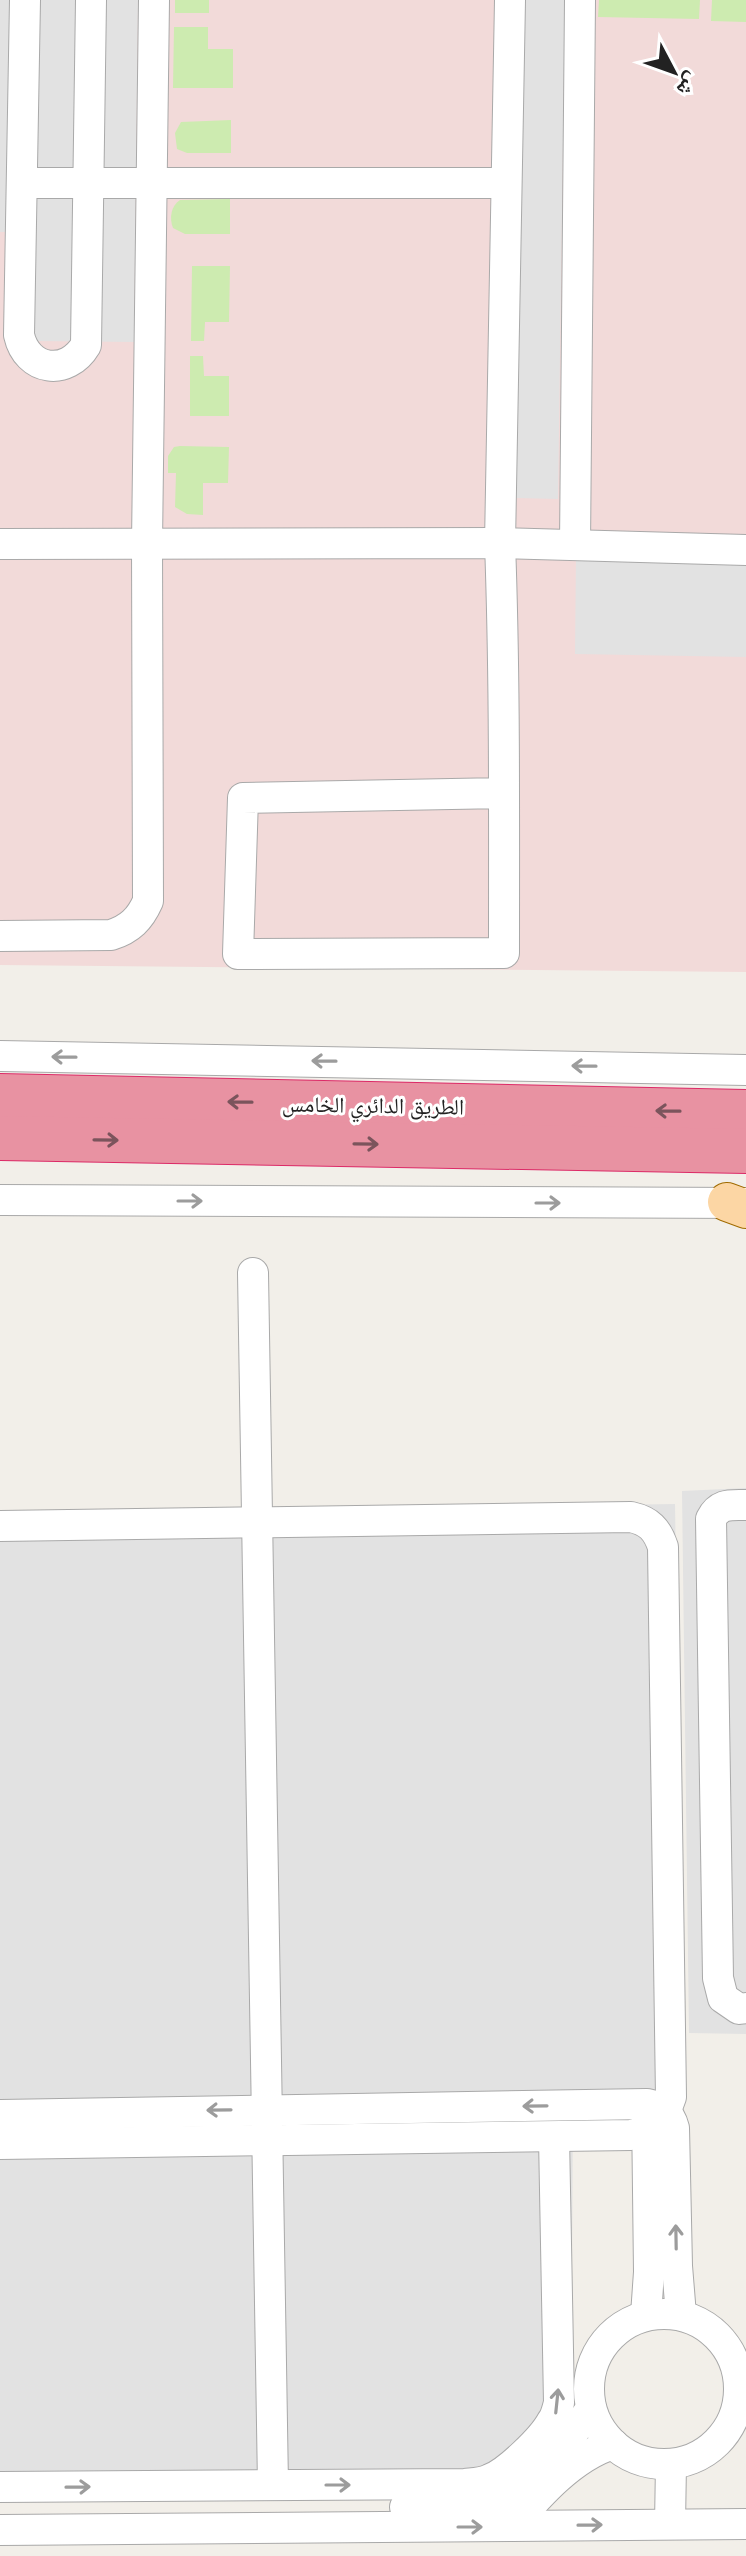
<svg xmlns="http://www.w3.org/2000/svg" width="746" height="2556" font-family="Lato,'Noto Naskh Arabic',sans-serif">
<style>
.commercial{fill:#f2dad9}
.grass{fill:#cdebb0}
.parking{fill:#e2e2e2}
.lines{fill:none;stroke-linecap:round;stroke-linejoin:round}
.minor-casing{stroke:#a9a9a9;stroke-width:32}
.major-casing{stroke:#a06b00;stroke-width:40}
.highway-casing{stroke:#dc2a67;stroke-width:46}
.minor{stroke:#fff;stroke-width:30}
.major{stroke:#fcd6a4;stroke-width:38}
.highway{stroke:#e892a2;stroke-width:44}
.oneway{stroke:#9c9c9c}
.oneway2{stroke:#7b545c}
.labels{text-anchor:middle;stroke-width:6;stroke-linejoin:round;paint-order:stroke}
.street-label{font-size:22px;fill:#222;stroke:#fff}
</style>
<rect width="100%" height="100%" fill="#f2efe9"/>
<path class="commercial" d="M 0,0 L 746,0 L 746,972 L 0,965 Z"/>
<g class="grass">
<rect x="175" y="0" width="34" height="13"/>
<path d="M 599,0 L 700,0 L 699,19 L 598,17 Z"/>
<path d="M 712,0 L 746,0 L 746,22 L 711,21 Z"/>
<path d="M 174,27 L 208,27 L 208,49 L 233,49 L 233,88 L 173,88 Z"/>
<path d="M 231,120 L 231,153 L 187,153 L 177,149 L 175,133 L 181,122 Z"/>
<path d="M 230,199 L 230,234 L 185,234 L 173,228 C 169,218 171,206 180,200 Z"/>
<path d="M 192,266 L 230,266 L 229,322 L 205,322 L 204,341 L 191,341 Z"/>
<path d="M 190,356 L 203,356 L 204,376 L 229,376 L 229,416 L 190,416 Z"/>
<path d="M 180,446 L 229,447 L 228,483 L 203,483 L 203,515 L 187,514 L 175,507 L 176,473 L 168,473 L 168,456 L 174,447 Z"/>
</g>
<g class="parking">
<path d="M 0,0 L 11,0 L 7,232 L 0,232 Z"/>
<path d="M 39,0 L 138,0 L 134,342 L 34,341 Z"/>
<path d="M 523,0 L 565,0 L 558,499 L 516,498 Z"/>
<path d="M 576,556 L 746,557 L 746,657 L 575,654 Z"/>
<path d="M 746,1488 L 746,2034 L 689,2033 L 682,1491 Z"/>
<path d="M 675,1504 L 684,2102 L 573,2104 L 571,2422 L 493,2495 L 0,2502 L 0,1514 Z"/>
</g>
<g class="lines">
<defs>
<g id="minor">
<path d="M 25,0 L 19,335 C 27,371 67,377 86,345 L 91,0"/>
<path d="M 22,183 L 506,183"/>
<path d="M 0,544 L 500,543 L 746,550"/>
<path d="M 575,545 L 580,0"/>
<path d="M 504,793 L 243,798 L 238,954 L 504,953 C 504,817 505,680 500,543 L 510,0"/>
<path d="M 0,936 L 111,935 C 130,929 140,919 148,901 L 147,543 L 154,0"/>
<path d="M 0,1056 L 746,1070"/>
<path d="M 0,1200 L 746,1203"/>
<path d="M 253,1273 L 273,2485"/>
<path d="M 746,1505 C 730,1505 719,1503 711,1519 L 718,1978 L 723,1998 L 739,2009 L 746,2008"/>
<path d="M 0,1526 L 631,1517 C 649,1521 657,1529 663,1547 L 671,2097 C 665,2117 652,2130 631,2135 L 0,2144"/>
<path d="M 0,2115 L 647,2104 C 662,2107 670,2113 674,2128 L 677,2266 L 681,2315"/>
<circle cx="664" cy="2389" r="75"/>
<path d="M 646,2315 L 649,2272 L 647,2110"/>
<path d="M 0,2487 L 465,2484 C 474,2483 482,2483 490,2479 C 508,2472 543,2438 552,2421 C 556,2416 557,2409 559,2403 L 554,2137"/>
<path d="M 405,2507 L 487,2505 L 507,2496 L 565,2443 L 591,2409"/>
<path d="M 670,2524 L 671,2464"/>
<path d="M 512,2526 L 746,2524"/>
<path d="M 0,2530 L 512,2526 C 539,2495 572,2457 613,2444"/>
</g>
<path id="major" d="M 727,1202 L 746,1209"/>
<g id="highway">
<path d="M 0,1096 L 746,1112"/>
<path d="M 0,1138 L 746,1151"/>
</g>
</defs>
<use href="#minor" class="minor-casing"/>
<use href="#major" class="major-casing"/>
<use href="#highway" class="highway-casing"/>
<use href="#minor" class="minor"/>
<use href="#major" class="major"/>
<use href="#highway" class="highway"/>
</g>
<defs><path id="oneway-shaft" d="M-6 0H5M1.5-3L5.5 0L1.5 3" fill="none" stroke-width="1.6" stroke-linecap="round" stroke-linejoin="round" transform="scale(2)"/></defs>
<g class="oneway">
<use href="#oneway-shaft" transform="translate(64 1057) rotate(-179)"/>
<use href="#oneway-shaft" transform="translate(324 1061) rotate(-179)"/>
<use href="#oneway-shaft" transform="translate(584 1066) rotate(-179)"/>
<use href="#oneway-shaft" transform="translate(190 1201)"/>
<use href="#oneway-shaft" transform="translate(548 1203)"/>
<use href="#oneway-shaft" transform="translate(535 2106) rotate(179)"/>
<use href="#oneway-shaft" transform="translate(219 2110) rotate(179)"/>
<use href="#oneway-shaft" transform="translate(676 2237) rotate(-91)"/>
<use href="#oneway-shaft" transform="translate(557 2401) rotate(-84)"/>
<use href="#oneway-shaft" transform="translate(338 2485)"/>
<use href="#oneway-shaft" transform="translate(78 2487) rotate(-1)"/>
<use href="#oneway-shaft" transform="translate(590 2525) rotate(-1)"/>
<use href="#oneway-shaft" transform="translate(470 2527)"/>
</g>
<g class="oneway2">
<use href="#oneway-shaft" transform="translate(240 1102) rotate(-179)"/>
<use href="#oneway-shaft" transform="translate(668 1111) rotate(-179)"/>
<use href="#oneway-shaft" transform="translate(106 1140) rotate(1)"/>
<use href="#oneway-shaft" transform="translate(366 1144) rotate(1)"/>
</g>
<g class="labels">
<g class="street-label">
<text transform="translate(373 1105) rotate(1)" y="8">الطريق الدائري الخامس</text>
</g>
</g>
<g transform="translate(674 72) rotate(131)" stroke="#ffffff" stroke-width="6" paint-order="stroke">
<path d="M0-6L14 30L0 20L-14 30Z" fill="#222222"/>
<text y="-12" font-size="22" font-weight="bold" text-anchor="middle" fill="#222222">ش</text>
</g>
</svg>
